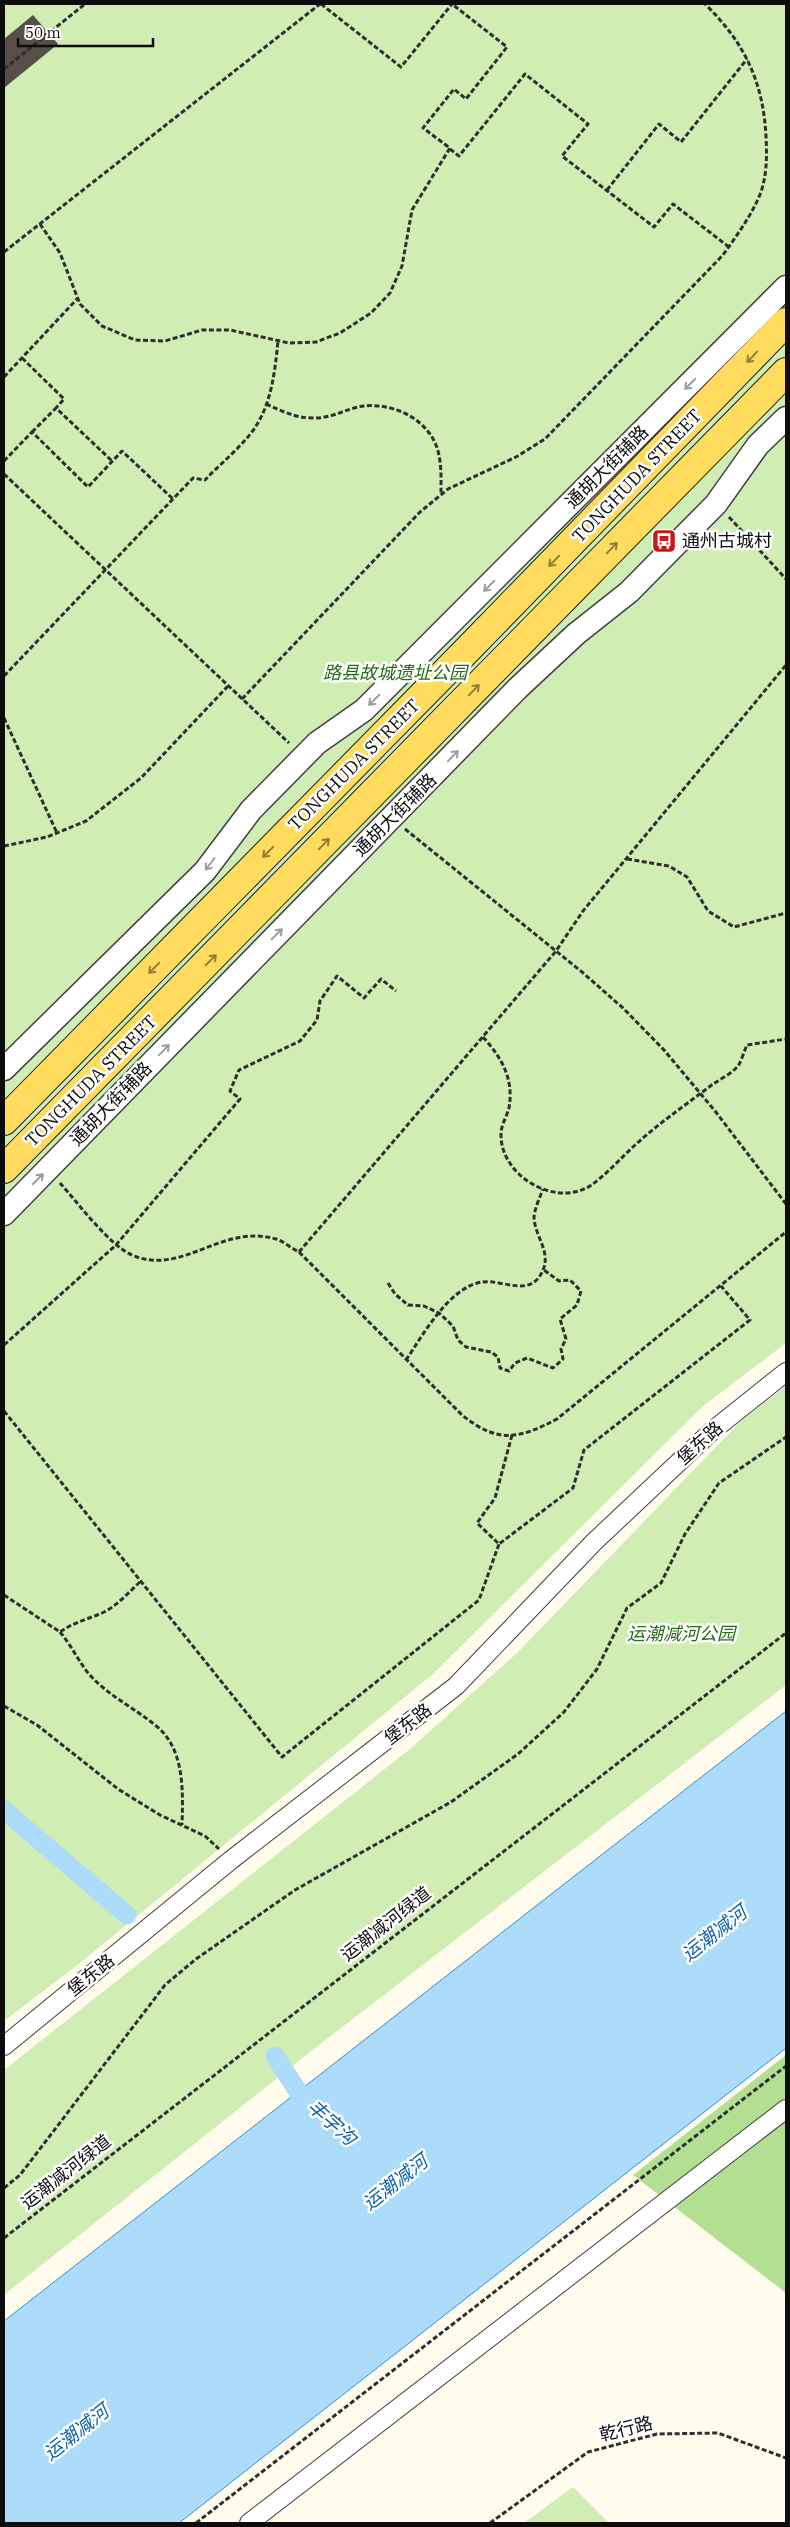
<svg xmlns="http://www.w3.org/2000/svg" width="790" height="2527" font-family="'IBM Plex Serif','Noto Sans SC',serif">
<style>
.green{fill:#d0edb4}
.forest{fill:#b2df92}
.water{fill:#addcfb;stroke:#2f8fd8}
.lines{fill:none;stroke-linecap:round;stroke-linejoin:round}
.canal{stroke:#addcfb;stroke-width:19}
.building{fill:#574e49}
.minor-casing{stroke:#404040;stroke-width:20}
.tertiary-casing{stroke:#404040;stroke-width:25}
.primary-casing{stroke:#1e1e1e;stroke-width:30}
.path{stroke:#2f2f2f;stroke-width:3;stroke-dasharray:5 2.5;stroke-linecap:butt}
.minor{stroke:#fff;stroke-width:18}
.tertiary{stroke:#fff;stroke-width:22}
.primary{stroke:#ffdc5d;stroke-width:28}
.oneway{stroke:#927f39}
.oneway2{stroke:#9e9e9e}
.labels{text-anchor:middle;stroke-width:5;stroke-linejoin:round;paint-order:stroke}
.street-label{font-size:18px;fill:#0d0d0d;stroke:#fff}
.poi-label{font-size:18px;fill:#0d0d0d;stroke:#fff;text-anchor:start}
.park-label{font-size:18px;font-style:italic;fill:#276a18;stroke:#fff}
.water-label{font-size:19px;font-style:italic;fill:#0d60a9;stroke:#fff}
</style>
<rect width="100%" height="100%" fill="#fffced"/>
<g class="green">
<path d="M 4,4 L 786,4 L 786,1343 L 702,1407 L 433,1674 L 75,1967 L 4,2021 Z"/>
<path d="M 786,1386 L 786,1685 L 310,2052 L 4,2295 L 4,2070 L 410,1749 L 517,1653 L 741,1421 Z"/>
<path d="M 573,2487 L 609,2523 L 524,2523 Z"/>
</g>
<path class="forest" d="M 786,2055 L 786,2293 L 633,2175 Z"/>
<path class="water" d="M 786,1711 L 786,2048 L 179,2523 L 4,2523 L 4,2321 Z"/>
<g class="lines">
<g class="canal">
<path d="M 4,1810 L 127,1915"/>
<path d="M 275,2056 L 299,2093 L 318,2110"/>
</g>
</g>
<path class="building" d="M 33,15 L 58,44 L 4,88 L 4,39 Z"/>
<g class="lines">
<defs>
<g id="minor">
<path d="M 4,2046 L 231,1860 L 456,1686 L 594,1542 L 712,1431 L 786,1372"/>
<path d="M 249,2523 L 786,2109"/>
</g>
<g id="tertiary">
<path d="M 4,1069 L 205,871 L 251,810 L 317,743 L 364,710 L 786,287"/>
<path d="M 4,1214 L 518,688 L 576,634 L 629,592 L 716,504 L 758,445 L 786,418"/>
</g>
<g id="primary">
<path d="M 4,1121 L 473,644 L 786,322"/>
<path d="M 4,1169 L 786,372"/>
</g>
</defs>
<use href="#minor" class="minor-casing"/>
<use href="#tertiary" class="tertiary-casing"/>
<use href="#primary" class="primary-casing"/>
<g class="path">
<path d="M 321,4 L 401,67 L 452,4"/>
<path d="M 4,69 L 85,4"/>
<path d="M 450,149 L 459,156 L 525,74 L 588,124 L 562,156 L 654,227 L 673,204 L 729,247"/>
<path d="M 607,190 L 659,124 L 681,142 L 747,59"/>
<path d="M 40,224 L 60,253 L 80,304 L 102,326 L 135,340 L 165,341 L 202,330 L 230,330 L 289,343 L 316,342 L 340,333 L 371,313 L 390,293 L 402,266 L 412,210 L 450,148 L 423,128 L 454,89 L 466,99 L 507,47 L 452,4"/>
<path d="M 4,252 L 320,4"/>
<path d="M 22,358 L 64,399 L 56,408"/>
<path d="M 4,377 L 78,298"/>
<path d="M 266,404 C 282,411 295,418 313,418 C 331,419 347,408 364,406 C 393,403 425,418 436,445 C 442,460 441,479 441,494"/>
<path d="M 32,432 L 56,408 L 112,461"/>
<path d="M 4,461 L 32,432 L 88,487 L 122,451 L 173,499"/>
<path d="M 4,474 L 289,743"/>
<path d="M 729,517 L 786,579"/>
<path d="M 4,676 L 193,478 L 205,480 C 220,464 244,445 256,426 C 272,401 275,370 278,341"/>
<path d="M 242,699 L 420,512 L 448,489 L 516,457 L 545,439 L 723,255 C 737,235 752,215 761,192 C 767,174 767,155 766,136 C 763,81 744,42 705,4"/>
<path d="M 4,718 L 57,833"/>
<path d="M 405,829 L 582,972 L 623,1008 L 664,1050 L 715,1111 L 786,1204"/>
<path d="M 4,846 L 47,837 L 86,821 L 141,778 L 228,686"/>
<path d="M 627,859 L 669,866 L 687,877 L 708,911 L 734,927 L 786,913"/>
<path d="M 483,1037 C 502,1058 514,1079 509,1108 C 507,1116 501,1125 501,1134 C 500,1175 554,1208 590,1186 C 606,1175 621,1158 635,1145 C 659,1123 687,1104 713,1084 C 721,1079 732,1073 738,1066 C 742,1060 744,1051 747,1045 L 786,1039"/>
<path d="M 60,1183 C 78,1203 109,1245 132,1255 C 182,1277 221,1223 276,1239 C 283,1241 291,1248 299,1252 L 462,1415 C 498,1444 519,1439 557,1419 L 786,1232"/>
<path d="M 299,1252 L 556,951 L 583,911 L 786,665"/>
<path d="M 388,1283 L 395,1294 L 408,1305 L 424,1306 L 439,1313 L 453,1326 L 458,1340 L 466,1347 L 491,1352 L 498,1357 L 500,1368 L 509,1371 L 515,1363 L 527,1358 L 553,1368 L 563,1359 L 561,1349 L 566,1339 L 560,1319 L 577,1305 L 581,1291 L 570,1280 L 559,1281 L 544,1270"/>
<path d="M 4,1345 L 116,1245 L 240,1099 L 230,1091 L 239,1070 L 300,1041 L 317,1020 L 320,1001 L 337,976 L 364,998 L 381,979 L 396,991"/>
<path d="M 406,1360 C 423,1335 449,1287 482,1282 C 503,1279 531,1299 543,1270 C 551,1252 535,1236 534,1218 C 534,1210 540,1197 543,1189"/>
<path d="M 4,1411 L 282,1757 L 479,1600 L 499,1544"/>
<path d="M 512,1435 L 495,1498 L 477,1523 L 499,1544 L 573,1488 L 584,1450 L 750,1320 L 721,1286"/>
<path d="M 4,1595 L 60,1632 C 74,1622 89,1619 104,1612 C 118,1605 129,1592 141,1581"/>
<path d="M 60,1632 C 71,1645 78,1660 88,1673 C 107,1695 133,1707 155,1725 C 185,1748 183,1791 182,1825"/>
<path d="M 4,1706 L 37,1725 L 118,1789 L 160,1815 L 205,1836 L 219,1849"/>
<path d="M 4,2188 L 20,2175 L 165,1985 L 196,1959 L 295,1890 L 451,1802 L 518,1754 L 564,1712 L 597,1669 L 627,1608 L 661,1583 L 685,1534 L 719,1483 L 786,1437"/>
<path d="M 4,2238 L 786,1633"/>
<path d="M 196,2523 L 786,2066"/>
<path d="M 490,2523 L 588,2452 L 657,2434 L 718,2433 L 786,2458"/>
</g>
<use href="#minor" class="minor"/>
<use href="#tertiary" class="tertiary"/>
<use href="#primary" class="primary"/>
</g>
<defs><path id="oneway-shaft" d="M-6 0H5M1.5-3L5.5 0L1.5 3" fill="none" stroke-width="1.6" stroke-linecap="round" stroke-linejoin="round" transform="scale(1.25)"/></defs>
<g class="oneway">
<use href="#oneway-shaft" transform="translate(752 357) rotate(134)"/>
<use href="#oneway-shaft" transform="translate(612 548) rotate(-46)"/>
<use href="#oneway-shaft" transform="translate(554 561) rotate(134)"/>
<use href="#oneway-shaft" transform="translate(474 690) rotate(-46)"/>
<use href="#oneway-shaft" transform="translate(324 844) rotate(-46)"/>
<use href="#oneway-shaft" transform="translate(268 852) rotate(135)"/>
<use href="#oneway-shaft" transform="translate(211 960) rotate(-45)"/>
<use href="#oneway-shaft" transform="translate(154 968) rotate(135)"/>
</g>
<g class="oneway2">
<use href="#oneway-shaft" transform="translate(690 384) rotate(135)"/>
<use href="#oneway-shaft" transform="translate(489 586) rotate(135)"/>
<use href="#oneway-shaft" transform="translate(374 700) rotate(135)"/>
<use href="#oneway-shaft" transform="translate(453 756) rotate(-46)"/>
<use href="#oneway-shaft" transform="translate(210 864) rotate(127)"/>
<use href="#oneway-shaft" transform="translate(277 934) rotate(-45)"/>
<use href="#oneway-shaft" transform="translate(164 1050) rotate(-46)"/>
<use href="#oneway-shaft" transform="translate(38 1179) rotate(-45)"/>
</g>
<defs>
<symbol id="bus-square" viewBox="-11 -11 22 22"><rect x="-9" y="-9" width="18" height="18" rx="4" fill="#c81a1e" stroke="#fff"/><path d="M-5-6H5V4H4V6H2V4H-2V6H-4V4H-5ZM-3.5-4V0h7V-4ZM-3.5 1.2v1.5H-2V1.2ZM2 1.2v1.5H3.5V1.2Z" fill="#fff"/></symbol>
</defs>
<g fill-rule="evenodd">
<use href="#bus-square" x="650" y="527" width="28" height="28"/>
</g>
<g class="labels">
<g class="street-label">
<text transform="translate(607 467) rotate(-45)" y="6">通胡大街辅路</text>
<text transform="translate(637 476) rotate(-46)" y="6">TONGHUDA STREET</text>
<text transform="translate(354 765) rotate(-45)" y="6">TONGHUDA STREET</text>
<text transform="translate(395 815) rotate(-45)" y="6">通胡大街辅路</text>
<text transform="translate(91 1081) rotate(-45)" y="6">TONGHUDA STREET</text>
<text transform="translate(111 1104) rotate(-46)" y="6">通胡大街辅路</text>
<text transform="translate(700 1443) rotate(-42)" y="6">堡东路</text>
<text transform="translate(408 1724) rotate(-38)" y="6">堡东路</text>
<text transform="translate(386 1924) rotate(-38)" y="6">运潮减河绿道</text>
<text transform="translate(91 1975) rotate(-39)" y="6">堡东路</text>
<text transform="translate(66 2172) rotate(-38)" y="6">运潮减河绿道</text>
<text transform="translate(626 2429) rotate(-14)" y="6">乾行路</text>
</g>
<g class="poi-label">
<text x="682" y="547">通州古城村</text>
</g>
<g class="park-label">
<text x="395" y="679">路县故城遗址公园</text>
<text x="681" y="1640">运潮减河公园</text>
</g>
<g class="water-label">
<text transform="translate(714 1933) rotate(-38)" y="7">运潮减河</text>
<text transform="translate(332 2122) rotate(42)" y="7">丰字沟</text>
<text transform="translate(395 2182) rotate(-38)" y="7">运潮减河</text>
<text transform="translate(76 2432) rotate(-38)" y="7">运潮减河</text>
</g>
</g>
<rect width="790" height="2527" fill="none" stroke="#0d0d0d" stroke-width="10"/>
<path d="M18 38v8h135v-8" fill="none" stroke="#0d0d0d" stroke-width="2.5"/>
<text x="25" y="38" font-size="15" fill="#0d0d0d" stroke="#ffffff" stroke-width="4" paint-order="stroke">50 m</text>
</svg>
